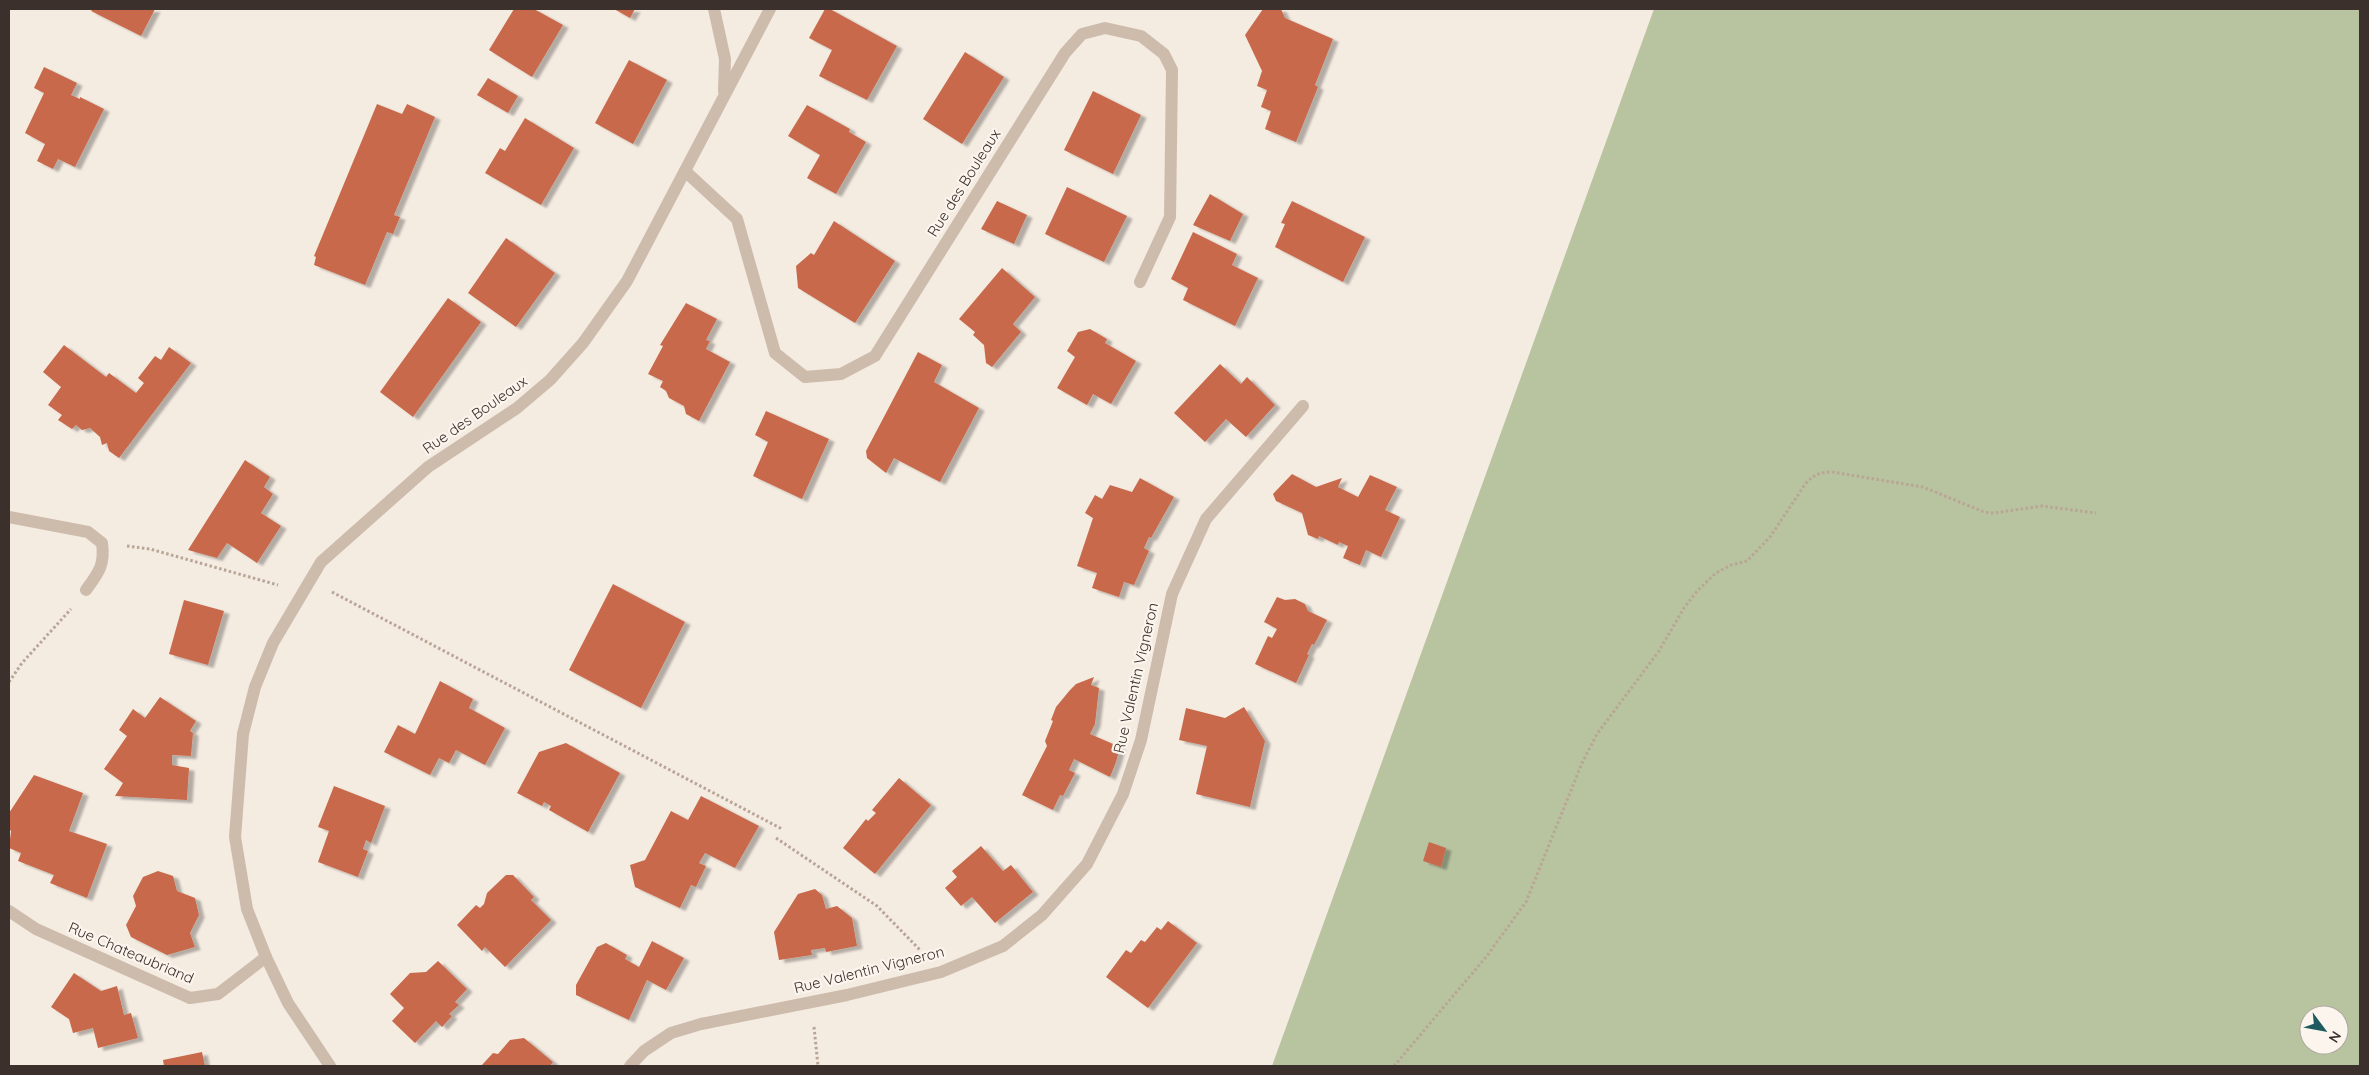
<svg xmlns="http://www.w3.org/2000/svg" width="2369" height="1075" font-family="Quicksand,sans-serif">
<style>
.green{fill:#b8c4a0;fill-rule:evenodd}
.building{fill:#c8694b;filter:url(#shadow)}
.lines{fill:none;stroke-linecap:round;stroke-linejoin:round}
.path{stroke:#b9a596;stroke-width:3;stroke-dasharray:2.5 2.5;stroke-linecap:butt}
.lane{stroke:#cdbbac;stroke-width:12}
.street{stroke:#cdbbac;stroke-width:12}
.labels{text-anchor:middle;stroke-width:4.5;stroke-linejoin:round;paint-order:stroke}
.street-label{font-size:15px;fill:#3b302b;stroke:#fbf5ee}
</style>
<defs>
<filter id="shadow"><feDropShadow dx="5.5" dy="3" stdDeviation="1" flood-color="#0004"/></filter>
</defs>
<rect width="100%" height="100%" fill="#f4ebe1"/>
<path class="green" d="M 1654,9 L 2360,9 L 2360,1066 L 1272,1066 ZM 2309,1015 L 2339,1015 L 2339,1045 L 2309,1045 Z"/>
<g class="building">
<path d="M 93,9 L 155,9 L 141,36 L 91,11 Z"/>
<path d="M 514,9 L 534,9 L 563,25 L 532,77 L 489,50 Z"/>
<path d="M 614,9 L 635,9 L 630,18 Z"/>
<path d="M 825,9 L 830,9 L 897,46 L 867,100 L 819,76 L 832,50 L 809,38 Z"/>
<path d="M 1263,9 L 1281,9 L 1285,18 L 1333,39 L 1315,85 L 1318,87 L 1296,142 L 1265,129 L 1271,111 L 1261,107 L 1267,90 L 1257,86 L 1262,71 L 1245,35 Z"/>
<path d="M 965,52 L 1004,77 L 962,144 L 923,119 Z"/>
<path d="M 629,60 L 667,80 L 633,144 L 595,123 Z"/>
<path d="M 44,67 L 77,83 L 71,95 L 80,99 L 80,97 L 104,109 L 75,167 L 58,159 L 53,169 L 37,161 L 45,144 L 25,133 L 44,93 L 34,88 Z"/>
<path d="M 488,78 L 518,96 L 508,113 L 477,95 Z"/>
<path d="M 1093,91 L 1141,115 L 1113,174 L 1064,150 Z"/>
<path d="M 377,104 L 402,114 L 407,104 L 435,117 L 394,215 L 400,217 L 393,234 L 387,232 L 365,285 L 314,265 L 316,257 L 314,256 Z"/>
<path d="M 807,105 L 850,129 L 849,132 L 866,142 L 836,194 L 807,178 L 820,155 L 788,136 Z"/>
<path d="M 525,118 L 574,148 L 541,205 L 485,173 L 500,148 L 505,151 Z"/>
<path d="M 1067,187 L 1127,216 L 1104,262 L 1045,234 Z"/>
<path d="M 1210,194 L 1243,214 L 1230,241 L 1193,225 Z"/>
<path d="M 997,201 L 1027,215 L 1014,244 L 981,229 Z"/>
<path d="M 1292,201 L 1365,237 L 1343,282 L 1275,247 L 1285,224 L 1281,223 Z"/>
<path d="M 834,221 L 895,261 L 855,323 L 798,288 L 796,266 L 811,253 L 814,255 Z"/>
<path d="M 1193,232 L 1237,254 L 1232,265 L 1258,278 L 1235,326 L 1183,300 L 1188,288 L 1171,279 Z"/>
<path d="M 506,238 L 555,273 L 516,327 L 468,293 Z"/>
<path d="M 1002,268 L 1035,297 L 1013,324 L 1021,332 L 992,367 L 986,363 L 984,345 L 973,335 L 975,332 L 959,319 Z"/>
<path d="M 448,298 L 481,322 L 413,417 L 380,392 Z"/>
<path d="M 686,303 L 717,319 L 706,340 L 710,341 L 706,349 L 730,362 L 699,421 L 686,414 L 684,406 L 669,398 L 666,391 L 660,387 L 663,381 L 648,374 L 663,346 L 660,345 Z"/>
<path d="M 1090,329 L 1107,339 L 1105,343 L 1136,361 L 1111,404 L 1093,394 L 1087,405 L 1057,388 L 1075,357 L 1067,351 L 1078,332 Z"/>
<path d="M 64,345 L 106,377 L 109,373 L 136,393 L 144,383 L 138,378 L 155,356 L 161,360 L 169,347 L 191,363 L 119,458 L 109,451 L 107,443 L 102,445 L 100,437 L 90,428 L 82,430 L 76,425 L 72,429 L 58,420 L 62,415 L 48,405 L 61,387 L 43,372 Z"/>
<path d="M 918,352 L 942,365 L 934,382 L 979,408 L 940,482 L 894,458 L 886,473 L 867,458 L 866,451 Z"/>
<path d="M 1220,364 L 1241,384 L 1247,377 L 1275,405 L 1246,437 L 1226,419 L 1205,442 L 1174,413 Z"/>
<path d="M 766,411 L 829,439 L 802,499 L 753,476 L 768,442 L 755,435 Z"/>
<path d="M 245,460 L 270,477 L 264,487 L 273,494 L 261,513 L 281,526 L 257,563 L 227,543 L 217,558 L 188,550 Z"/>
<path d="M 1292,474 L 1316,487 L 1342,478 L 1338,487 L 1358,497 L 1370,475 L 1397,487 L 1385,510 L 1400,517 L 1381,557 L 1366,550 L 1360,565 L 1343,558 L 1348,546 L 1339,542 L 1338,545 L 1319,536 L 1318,539 L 1308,535 L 1302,513 L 1276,501 L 1273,494 Z"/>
<path d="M 1140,478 L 1174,497 L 1151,538 L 1149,537 L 1144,548 L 1149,551 L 1134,585 L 1124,582 L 1119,597 L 1092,588 L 1097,573 L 1077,566 L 1093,518 L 1085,513 L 1095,495 L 1102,499 L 1110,485 L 1132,492 Z"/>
<path d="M 613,584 L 685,622 L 641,708 L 569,670 Z"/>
<path d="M 1277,597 L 1285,600 L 1295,599 L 1305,604 L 1308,611 L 1327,620 L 1314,645 L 1312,644 L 1307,654 L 1309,655 L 1296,683 L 1255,664 L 1268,636 L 1272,638 L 1277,629 L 1264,622 Z"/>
<path d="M 184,600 L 224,611 L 208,665 L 169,654 Z"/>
<path d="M 1094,677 L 1091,685 L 1099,688 L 1095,724 L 1090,734 L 1120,747 L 1116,762 L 1110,777 L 1074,759 L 1069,770 L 1075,773 L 1063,796 L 1060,795 L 1053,810 L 1022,795 L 1047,746 L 1045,741 L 1053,721 L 1051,720 L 1056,707 L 1070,690 L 1076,684 Z"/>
<path d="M 440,681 L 473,699 L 469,708 L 505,728 L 485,765 L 456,750 L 449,763 L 439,758 L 430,775 L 384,752 L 398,725 L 415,734 Z"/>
<path d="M 160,697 L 196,721 L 190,731 L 193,733 L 191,756 L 172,755 L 172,765 L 189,768 L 187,800 L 115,796 L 123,783 L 104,769 L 127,736 L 119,730 L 133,709 L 145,718 Z"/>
<path d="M 1244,707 L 1265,741 L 1250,807 L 1196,794 L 1207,746 L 1179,740 L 1186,708 L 1225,718 Z"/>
<path d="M 566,743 L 620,773 L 588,832 L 549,810 L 551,806 L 544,802 L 542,806 L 517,793 L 539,752 Z"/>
<path d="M 34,775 L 83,793 L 69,831 L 107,844 L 87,898 L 50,883 L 54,875 L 18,861 L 21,853 L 9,848 L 11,831 L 9,829 L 9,813 Z"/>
<path d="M 899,778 L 931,805 L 875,874 L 843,848 L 866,819 L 868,821 L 876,813 L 872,810 Z"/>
<path d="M 334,786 L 385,806 L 371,843 L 366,840 L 363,849 L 368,851 L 358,877 L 318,862 L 329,831 L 318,827 Z"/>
<path d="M 701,796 L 759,826 L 735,868 L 705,853 L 699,863 L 706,866 L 696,887 L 691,885 L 680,908 L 635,887 L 630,865 L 645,860 L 671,811 L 688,820 Z"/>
<path d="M 1429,842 L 1446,848 L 1441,867 L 1423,861 Z"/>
<path d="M 981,846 L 1003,871 L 1011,865 L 1033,892 L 995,923 L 972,897 L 961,906 L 945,888 L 957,877 L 952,871 Z"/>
<path d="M 158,871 L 173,876 L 177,891 L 195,898 L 199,915 L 190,933 L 195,947 L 167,955 L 131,937 L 126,925 L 136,906 L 133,896 L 143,877 Z"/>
<path d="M 506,875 L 513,875 L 534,897 L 531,900 L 551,920 L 505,967 L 485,947 L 482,951 L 457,925 L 476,905 L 480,908 L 484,904 L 487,893 Z"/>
<path d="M 815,889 L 822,895 L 826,909 L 837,906 L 852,918 L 857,946 L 826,952 L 825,948 L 811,950 L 812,955 L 779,960 L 774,932 L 798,894 Z"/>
<path d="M 1168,921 L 1197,943 L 1148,1008 L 1106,977 L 1126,950 L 1131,953 L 1141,940 L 1145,942 L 1157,927 L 1161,930 Z"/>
<path d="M 652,941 L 684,958 L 666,990 L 647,980 L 629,1020 L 576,995 L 576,985 L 597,947 L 606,943 L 627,955 L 625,959 L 639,967 Z"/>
<path d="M 438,961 L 467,989 L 455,1002 L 459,1005 L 449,1014 L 452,1016 L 442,1027 L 436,1021 L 415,1043 L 392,1021 L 404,1008 L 390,994 L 410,973 L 426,972 Z"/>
<path d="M 74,973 L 101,991 L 117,986 L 124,1015 L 131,1013 L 138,1038 L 98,1048 L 93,1028 L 73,1033 L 69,1019 L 51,1007 Z"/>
<path d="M 524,1038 L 553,1062 L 550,1066 L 481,1066 L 493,1053 L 498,1054 L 510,1040 Z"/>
<path d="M 202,1052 L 205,1066 L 164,1066 L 163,1060 Z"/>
</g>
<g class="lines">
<g class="path">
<path d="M 127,546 L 150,549 L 278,585"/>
<path d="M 332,592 L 782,829"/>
<path d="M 9,682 L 22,663 L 71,609"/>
<path d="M 776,838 L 877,906 L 921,951"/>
<path d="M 814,1027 L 818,1066"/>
<path d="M 1394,1066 L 1486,957 L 1526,902 L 1582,763 L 1597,734 L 1659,651 L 1684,608 L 1698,590 L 1716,573 L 1731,565 L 1747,561 L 1770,537 L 1806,483 C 1815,474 1820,472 1832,472 L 1923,487 L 1984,512 L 1994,513 L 2042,506 L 2096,513"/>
</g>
<g class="lane">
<path d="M 9,517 L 88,532 L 102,543 C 105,565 99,572 86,590"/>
<path d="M 9,911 L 36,929 L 190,998"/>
</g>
<g class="street">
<path d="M 714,9 L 725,59 L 724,91"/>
<path d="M 685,171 L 737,219 L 775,353 L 805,377 L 841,374 L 875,356 L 1065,53 L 1082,34 L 1105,28 L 1141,36 L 1164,54 L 1172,70 L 1170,217 L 1140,282"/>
<path d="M 190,998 L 218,994 L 266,957"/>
<path d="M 330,1066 L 288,1003 L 266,957 L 247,909 L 235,837 L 243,734 L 255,687 L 273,643 L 321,562 L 428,467 L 517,408 L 550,380 L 583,343 L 627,281 L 770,9"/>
<path d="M 630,1066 L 644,1051 L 671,1033 L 701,1024 L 847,995 L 941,972 L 1003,946 L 1042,915 L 1087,864 L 1123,794 L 1141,740 L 1172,594 L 1206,519 L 1303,406"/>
</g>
</g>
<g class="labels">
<g class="street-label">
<text transform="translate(964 183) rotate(-58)" y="5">Rue des Bouleaux</text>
<text transform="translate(475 415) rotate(-35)" y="5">Rue des Bouleaux</text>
<text transform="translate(1136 678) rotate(-77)" y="5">Rue Valentin Vigneron</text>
<text transform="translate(131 953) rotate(23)" y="5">Rue Chateaubriand</text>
<text transform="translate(869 970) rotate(-14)" y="5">Rue Valentin Vigneron</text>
</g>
</g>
<rect width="2369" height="1075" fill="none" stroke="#3b302b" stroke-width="20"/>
<g transform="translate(2324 1030) rotate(122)"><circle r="24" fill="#fbf5ee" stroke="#aea6a0"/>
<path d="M0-4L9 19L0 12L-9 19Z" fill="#1f5a5e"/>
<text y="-8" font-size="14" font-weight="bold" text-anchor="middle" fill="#3b302b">N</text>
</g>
</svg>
